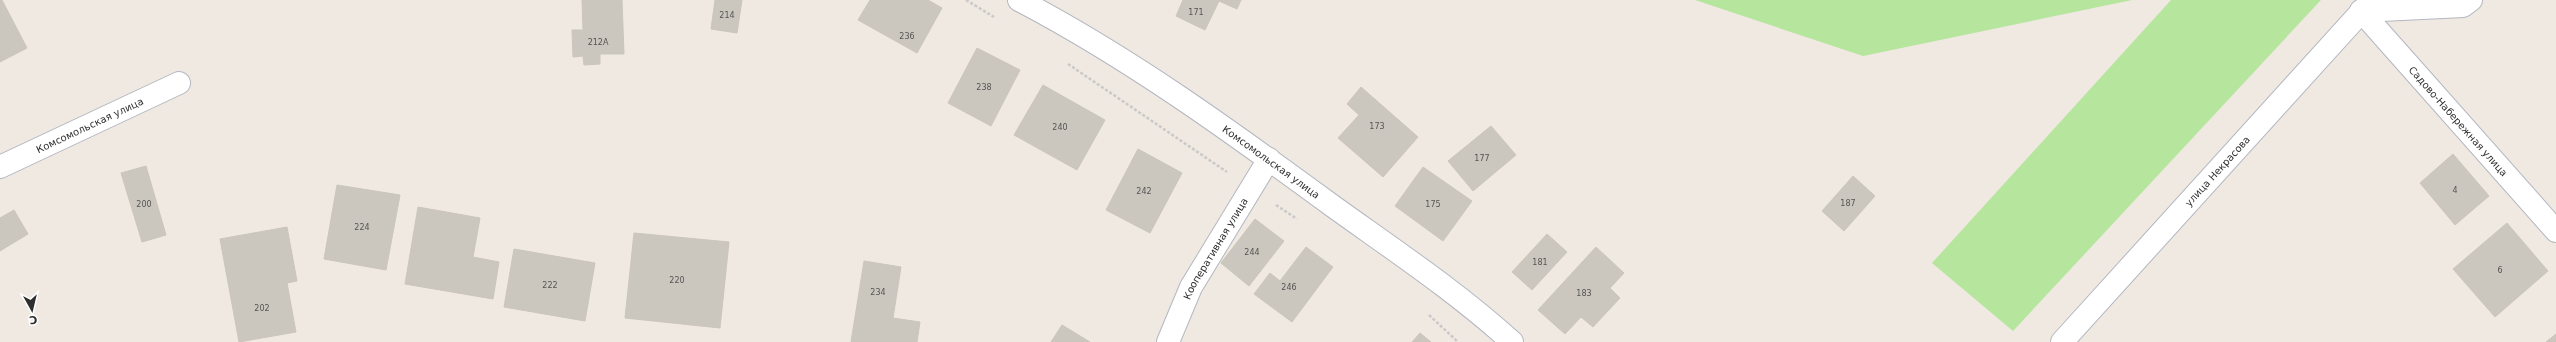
<svg xmlns="http://www.w3.org/2000/svg" width="2556" height="342" font-family="'DejaVu Sans',sans-serif">
<style>
.green{fill:#b6e59e}
.building{fill:#cbc7bf;stroke:#cbc5ba}
.lines{fill:none;stroke-linecap:round;stroke-linejoin:round}
.minor-casing{stroke:#b4b7c1;stroke-width:24}
.path{stroke:#c9c9c9;stroke-width:2.5;stroke-dasharray:3 2;stroke-linecap:butt}
.minor{stroke:#fff;stroke-width:22}
.labels{text-anchor:middle;stroke-width:4;stroke-linejoin:round;paint-order:stroke}
.number-label{font-size:8px;fill:#555452}
.street-label{font-size:10px;fill:#2e2e2e;stroke:#fff}
</style>
<rect width="100%" height="100%" fill="#efe9e1"/>
<g class="green">
<path d="M 1695,0 L 2132,0 L 1863,56 Z"/>
<path d="M 2171,0 L 2321,0 L 2013,331 L 1932,263 Z"/>
</g>
<g class="building">
<path d="M 0,0 L 2,0 L 27,48 L 0,62 Z"/>
<path d="M 582,0 L 622,0 L 624,54 L 600,54 L 600,64 L 584,65 L 583,56 L 573,57 L 572,30 L 583,30 Z"/>
<path d="M 715,0 L 742,0 L 737,33 L 711,29 Z"/>
<path d="M 870,0 L 928,0 L 942,8 L 917,53 L 858,20 Z"/>
<path d="M 1183,0 L 1241,0 L 1237,9 L 1219,1 L 1205,30 L 1176,16 Z"/>
<path d="M 977,48 L 1020,70 L 991,126 L 948,103 Z"/>
<path d="M 1043,85 L 1105,120 L 1077,170 L 1014,135 Z"/>
<path d="M 1361,87 L 1418,137 L 1383,177 L 1338,138 L 1359,115 L 1347,104 Z"/>
<path d="M 1491,126 L 1516,155 L 1473,191 L 1448,161 Z"/>
<path d="M 1138,149 L 1182,173 L 1150,233 L 1106,210 Z"/>
<path d="M 2453,154 L 2489,196 L 2455,225 L 2420,183 Z"/>
<path d="M 146,166 L 166,235 L 142,242 L 121,173 Z"/>
<path d="M 1423,167 L 1472,201 L 1443,241 L 1395,206 Z"/>
<path d="M 1853,176 L 1875,196 L 1844,231 L 1822,211 Z"/>
<path d="M 337,185 L 400,195 L 386,270 L 324,259 Z"/>
<path d="M 418,207 L 480,218 L 473,257 L 499,262 L 493,299 L 405,284 Z"/>
<path d="M 14,210 L 28,234 L 0,251 L 0,218 Z"/>
<path d="M 1255,219 L 1284,241 L 1249,286 L 1221,263 Z"/>
<path d="M 2507,223 L 2548,271 L 2495,317 L 2453,269 Z"/>
<path d="M 287,227 L 297,281 L 287,283 L 296,332 L 239,342 L 220,239 Z"/>
<path d="M 634,233 L 729,242 L 720,328 L 625,318 Z"/>
<path d="M 1547,234 L 1567,252 L 1532,290 L 1512,272 Z"/>
<path d="M 1306,247 L 1333,267 L 1292,322 L 1254,294 L 1270,273 L 1280,281 Z"/>
<path d="M 1596,247 L 1624,273 L 1610,288 L 1620,298 L 1593,327 L 1581,317 L 1565,334 L 1538,310 Z"/>
<path d="M 514,249 L 595,263 L 585,321 L 504,307 Z"/>
<path d="M 864,261 L 901,267 L 893,318 L 920,322 L 917,342 L 851,342 Z"/>
<path d="M 1062,325 L 1090,342 L 1051,342 Z"/>
<path d="M 1420,333 L 1431,342 L 1412,342 Z"/>
<path d="M 2556,334 L 2556,342 L 2546,342 Z"/>
</g>
<g class="lines">
<defs>
<g id="minor">
<path id="s1" d="M 1019,0 C 1130,58 1233,133 1334,207 C 1394,250 1457,292 1512,342"/>
<path id="s2" d="M 2361,11 L 2556,231"/>
<path d="M 2361,11 L 2463,6 L 2471,0"/>
<path id="s3" d="M 0,167 L 179,83"/>
<path id="s4" d="M 1168,342 L 1191,287 L 1269,159"/>
<path id="s5" d="M 2062,342 L 2372,0"/>
</g>
</defs>
<use href="#minor" class="minor-casing"/>
<g class="path">
<path d="M 966,0 L 994,17"/>
<path d="M 1068,64 L 1227,172"/>
<path d="M 1276,205 L 1297,219"/>
<path d="M 1429,315 L 1458,342"/>
</g>
<use href="#minor" class="minor"/>
</g>
<g class="labels">
<g class="number-label">
<text x="1196" y="15">171</text>
<text x="727" y="18">214</text>
<text x="907" y="39">236</text>
<text x="598" y="45">212А</text>
<text x="984" y="90">238</text>
<text x="1377" y="129">173</text>
<text x="1060" y="130">240</text>
<text x="1482" y="161">177</text>
<text x="2455" y="193">4</text>
<text x="1144" y="194">242</text>
<text x="1848" y="206">187</text>
<text x="144" y="207">200</text>
<text x="1433" y="207">175</text>
<text x="362" y="230">224</text>
<text x="1252" y="255">244</text>
<text x="1540" y="265">181</text>
<text x="2500" y="273">6</text>
<text x="677" y="283">220</text>
<text x="550" y="288">222</text>
<text x="1289" y="290">246</text>
<text x="878" y="295">234</text>
<text x="1584" y="296">183</text>
<text x="262" y="311">202</text>
</g>
<g class="street-label">
<text dy="4" stroke="none"><textPath href="#s2" startOffset="147">Садово-Набережная улица</textPath></text>
<text dy="4" stroke="none"><textPath href="#s3" startOffset="99">Комсомольская улица</textPath></text>
<text dy="4" stroke="none"><textPath href="#s1" startOffset="300">Комсомольская улица</textPath></text>
<text dy="4" stroke="none"><textPath href="#s5" startOffset="231">улица Некрасова</textPath></text>
<text dy="4" stroke="none"><textPath href="#s4" startOffset="105">Кооперативная улица</textPath></text>
</g>
</g>
<g transform="translate(32 310) rotate(172)" stroke="#ffffff" stroke-width="3" paint-order="stroke">
<path d="M0-3L7 15L0 10L-7 15Z" fill="#2e2e2e"/>
<text y="-6" font-size="11" font-weight="bold" text-anchor="middle" fill="#2e2e2e">С</text>
</g>
</svg>
